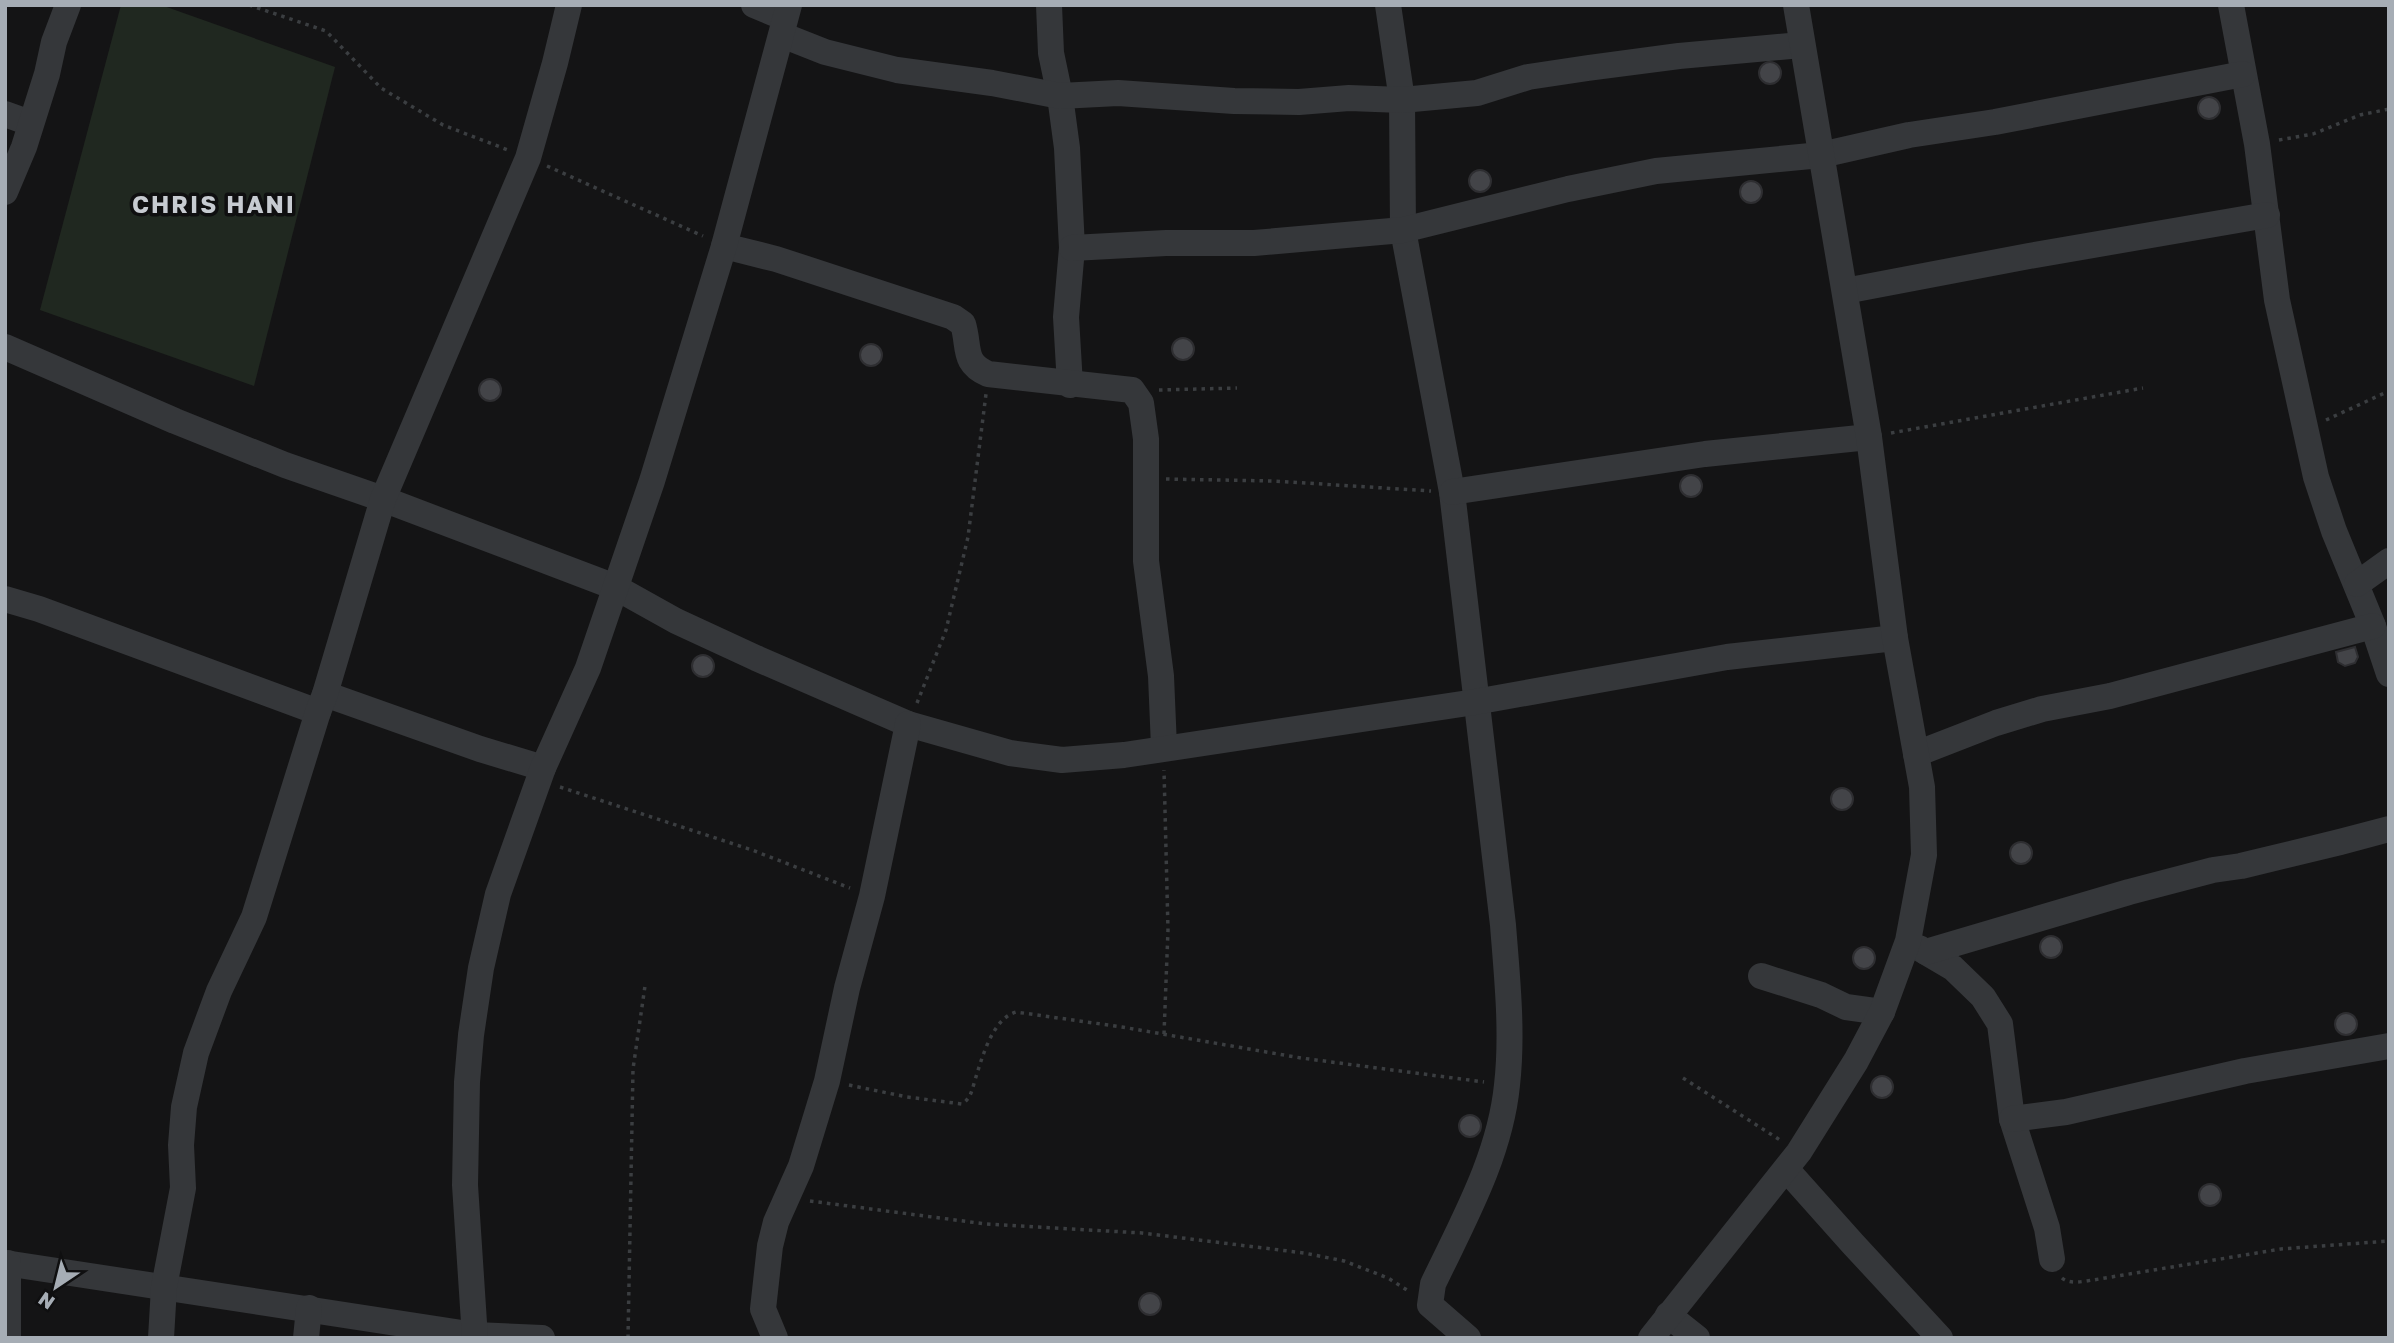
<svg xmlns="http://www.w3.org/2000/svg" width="2394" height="1343" font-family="'Golos Text',sans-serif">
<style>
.green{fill:#202820}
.building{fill:#434448;stroke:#2e2e31;stroke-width:2}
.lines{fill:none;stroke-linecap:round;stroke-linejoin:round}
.path{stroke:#3b3e41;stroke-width:3.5;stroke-dasharray:3.5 5;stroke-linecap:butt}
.minor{stroke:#35373a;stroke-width:26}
.labels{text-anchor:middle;stroke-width:7;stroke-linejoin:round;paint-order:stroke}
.district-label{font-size:24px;font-weight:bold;letter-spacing:2px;fill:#c7cbd1;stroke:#0f0f10}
</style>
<rect width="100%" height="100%" fill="#141415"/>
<path class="green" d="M 121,5 L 161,5 L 335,67 L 254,386 L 40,310 Z"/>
<g class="building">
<circle cx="1770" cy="73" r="11"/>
<circle cx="2209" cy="108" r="11"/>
<circle cx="1480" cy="181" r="11"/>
<circle cx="1751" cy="192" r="11"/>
<circle cx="1183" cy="349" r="11"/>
<circle cx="871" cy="355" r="11"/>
<circle cx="490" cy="390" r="11"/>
<circle cx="1691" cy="486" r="11"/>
<path d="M 2355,647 L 2358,657 L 2355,663 L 2345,666 L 2338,662 L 2336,652 Z"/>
<circle cx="703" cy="666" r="11"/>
<circle cx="1842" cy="799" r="11"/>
<circle cx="2021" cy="853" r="11"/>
<circle cx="2051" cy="947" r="11"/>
<circle cx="1864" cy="958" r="11"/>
<circle cx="2346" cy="1024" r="11"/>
<circle cx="1882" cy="1087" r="11"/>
<circle cx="1470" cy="1126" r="11"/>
<circle cx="2210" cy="1195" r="11"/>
<circle cx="1150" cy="1304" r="11"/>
</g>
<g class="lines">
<g class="path">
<path d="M 249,5 L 326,31 L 381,88 L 443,125 L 508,150"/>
<path d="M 2279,140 L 2313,134 L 2360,115 L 2389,109"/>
<path d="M 547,166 L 703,236"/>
<path d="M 1159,390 L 1237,388"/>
<path d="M 2326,420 L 2389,391"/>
<path d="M 1891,433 L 2143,388"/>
<path d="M 1166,479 L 1274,481 L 1431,491"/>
<path d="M 917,703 L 946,630 L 968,537 L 986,394"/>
<path d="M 560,787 L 752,850 L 850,888"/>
<path d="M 1164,1034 L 1168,930 L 1164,770"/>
<path d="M 1683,1078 L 1780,1140"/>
<path d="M 849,1085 L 907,1097 L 962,1104 C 971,1098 972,1090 975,1080 C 982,1058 992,1019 1016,1012 L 1122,1027 L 1301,1058 L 1484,1082"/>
<path d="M 810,1201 L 986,1224 L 1142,1233 L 1304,1253 L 1344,1261 L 1388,1278 L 1410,1292"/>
<path d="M 2062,1278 C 2070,1285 2084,1281 2093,1280 L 2281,1249 L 2389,1241"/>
<path d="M 628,1338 L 633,1069 L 645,986"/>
</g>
<g class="minor">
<path d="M 754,5 L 785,18"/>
<path d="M 1049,5 L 1051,53 L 1060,96 L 1067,148 L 1072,248 L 1066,317 L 1070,385"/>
<path d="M 1388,5 L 1402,100 L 1403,230 L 1452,492 L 1503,925 C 1507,977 1513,1032 1507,1085 C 1500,1156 1463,1221 1433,1284 L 1430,1305 L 1468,1338"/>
<path d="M 2231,5 L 2257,144 L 2277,300 L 2316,477 L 2334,531 L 2373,626 L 2389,674"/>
<path d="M 782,35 L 825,52 L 897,70 L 992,83 L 1060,96 L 1118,93 L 1234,101 L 1299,102 L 1349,98 L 1402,100 L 1477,93 L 1528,77 L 1588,68 L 1679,56 L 1801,45"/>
<path d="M 5,114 L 30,123"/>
<path d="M 5,192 L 24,147 L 47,74 L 54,42 L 68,5"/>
<path d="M 724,246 L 776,259 L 953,317 L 963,324 C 970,347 962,363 988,374 L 1132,390 L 1141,403 L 1146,439 L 1146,561 L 1161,676 L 1164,747"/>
<path d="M 1072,248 L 1166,243 L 1254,243 L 1403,230 L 1568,189 L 1656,171 L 1821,155 L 1909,135 L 1995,122 L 2243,74"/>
<path d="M 1845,291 L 2029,256 L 2267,215"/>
<path d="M 5,347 L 175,421 L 285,465 L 383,499 L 615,587 L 676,621 L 756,658 L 908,724 L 1010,753 L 1062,760 L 1124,755 L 1475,702 L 1727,657 L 1895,638"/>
<path d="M 1452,492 L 1705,454 L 1869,437"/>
<path d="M 2357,584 L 2389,561"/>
<path d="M 5,599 L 39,609 L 318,712"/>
<path d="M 325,694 L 480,749 L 543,768"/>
<path d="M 1916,754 L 1996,723 L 2042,709 L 2110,696 L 2373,626"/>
<path d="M 1919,948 L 1953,968 L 1983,997 L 2000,1024 L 2012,1119 L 2047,1228 L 2052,1259"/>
<path d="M 1926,952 L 2129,892 L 2213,870 L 2241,866 L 2340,842 L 2389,829"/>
<path d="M 1761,976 L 1821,995 L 1846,1007 L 1882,1012"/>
<path d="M 2012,1119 L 2066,1112 L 2245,1071 L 2389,1046"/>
<path d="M 1786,1169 L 1853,1244 L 1940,1338"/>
<path d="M 5,1263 L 475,1335 L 542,1338"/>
<path d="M 1668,1315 L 1697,1338"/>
<path d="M 8,1338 L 8,1263"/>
<path d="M 161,1338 L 164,1287 L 183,1188 L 181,1145 L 184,1107 L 196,1053 L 219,991 L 254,917 L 318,712 L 325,694 L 383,499 L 528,158 L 555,63 L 569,5"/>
<path d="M 306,1338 L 309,1308"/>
<path d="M 475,1338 L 465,1185 L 467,1082 L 471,1035 L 481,968 L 498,894 L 543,768 L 588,668 L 652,481 L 724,246 L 789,5"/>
<path d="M 775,1338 L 763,1309 L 770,1246 L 776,1222 L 801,1166 L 827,1081 L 847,988 L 872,896 L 908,724"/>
<path d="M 1651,1338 L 1799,1152 L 1856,1061 L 1882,1012 L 1908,941 L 1924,855 L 1922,787 L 1895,638 L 1869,437 L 1796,5"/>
</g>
</g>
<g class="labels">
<g class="district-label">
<text x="214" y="213">CHRIS HANI</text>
</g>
</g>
<rect width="2394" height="1343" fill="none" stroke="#a6adb5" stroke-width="14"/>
<g transform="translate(56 1287) rotate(215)" stroke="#0f0f10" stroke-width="5" paint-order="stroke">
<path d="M0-5L12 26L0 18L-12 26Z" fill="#a6adb5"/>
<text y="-10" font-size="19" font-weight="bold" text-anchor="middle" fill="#a6adb5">N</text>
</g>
</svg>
